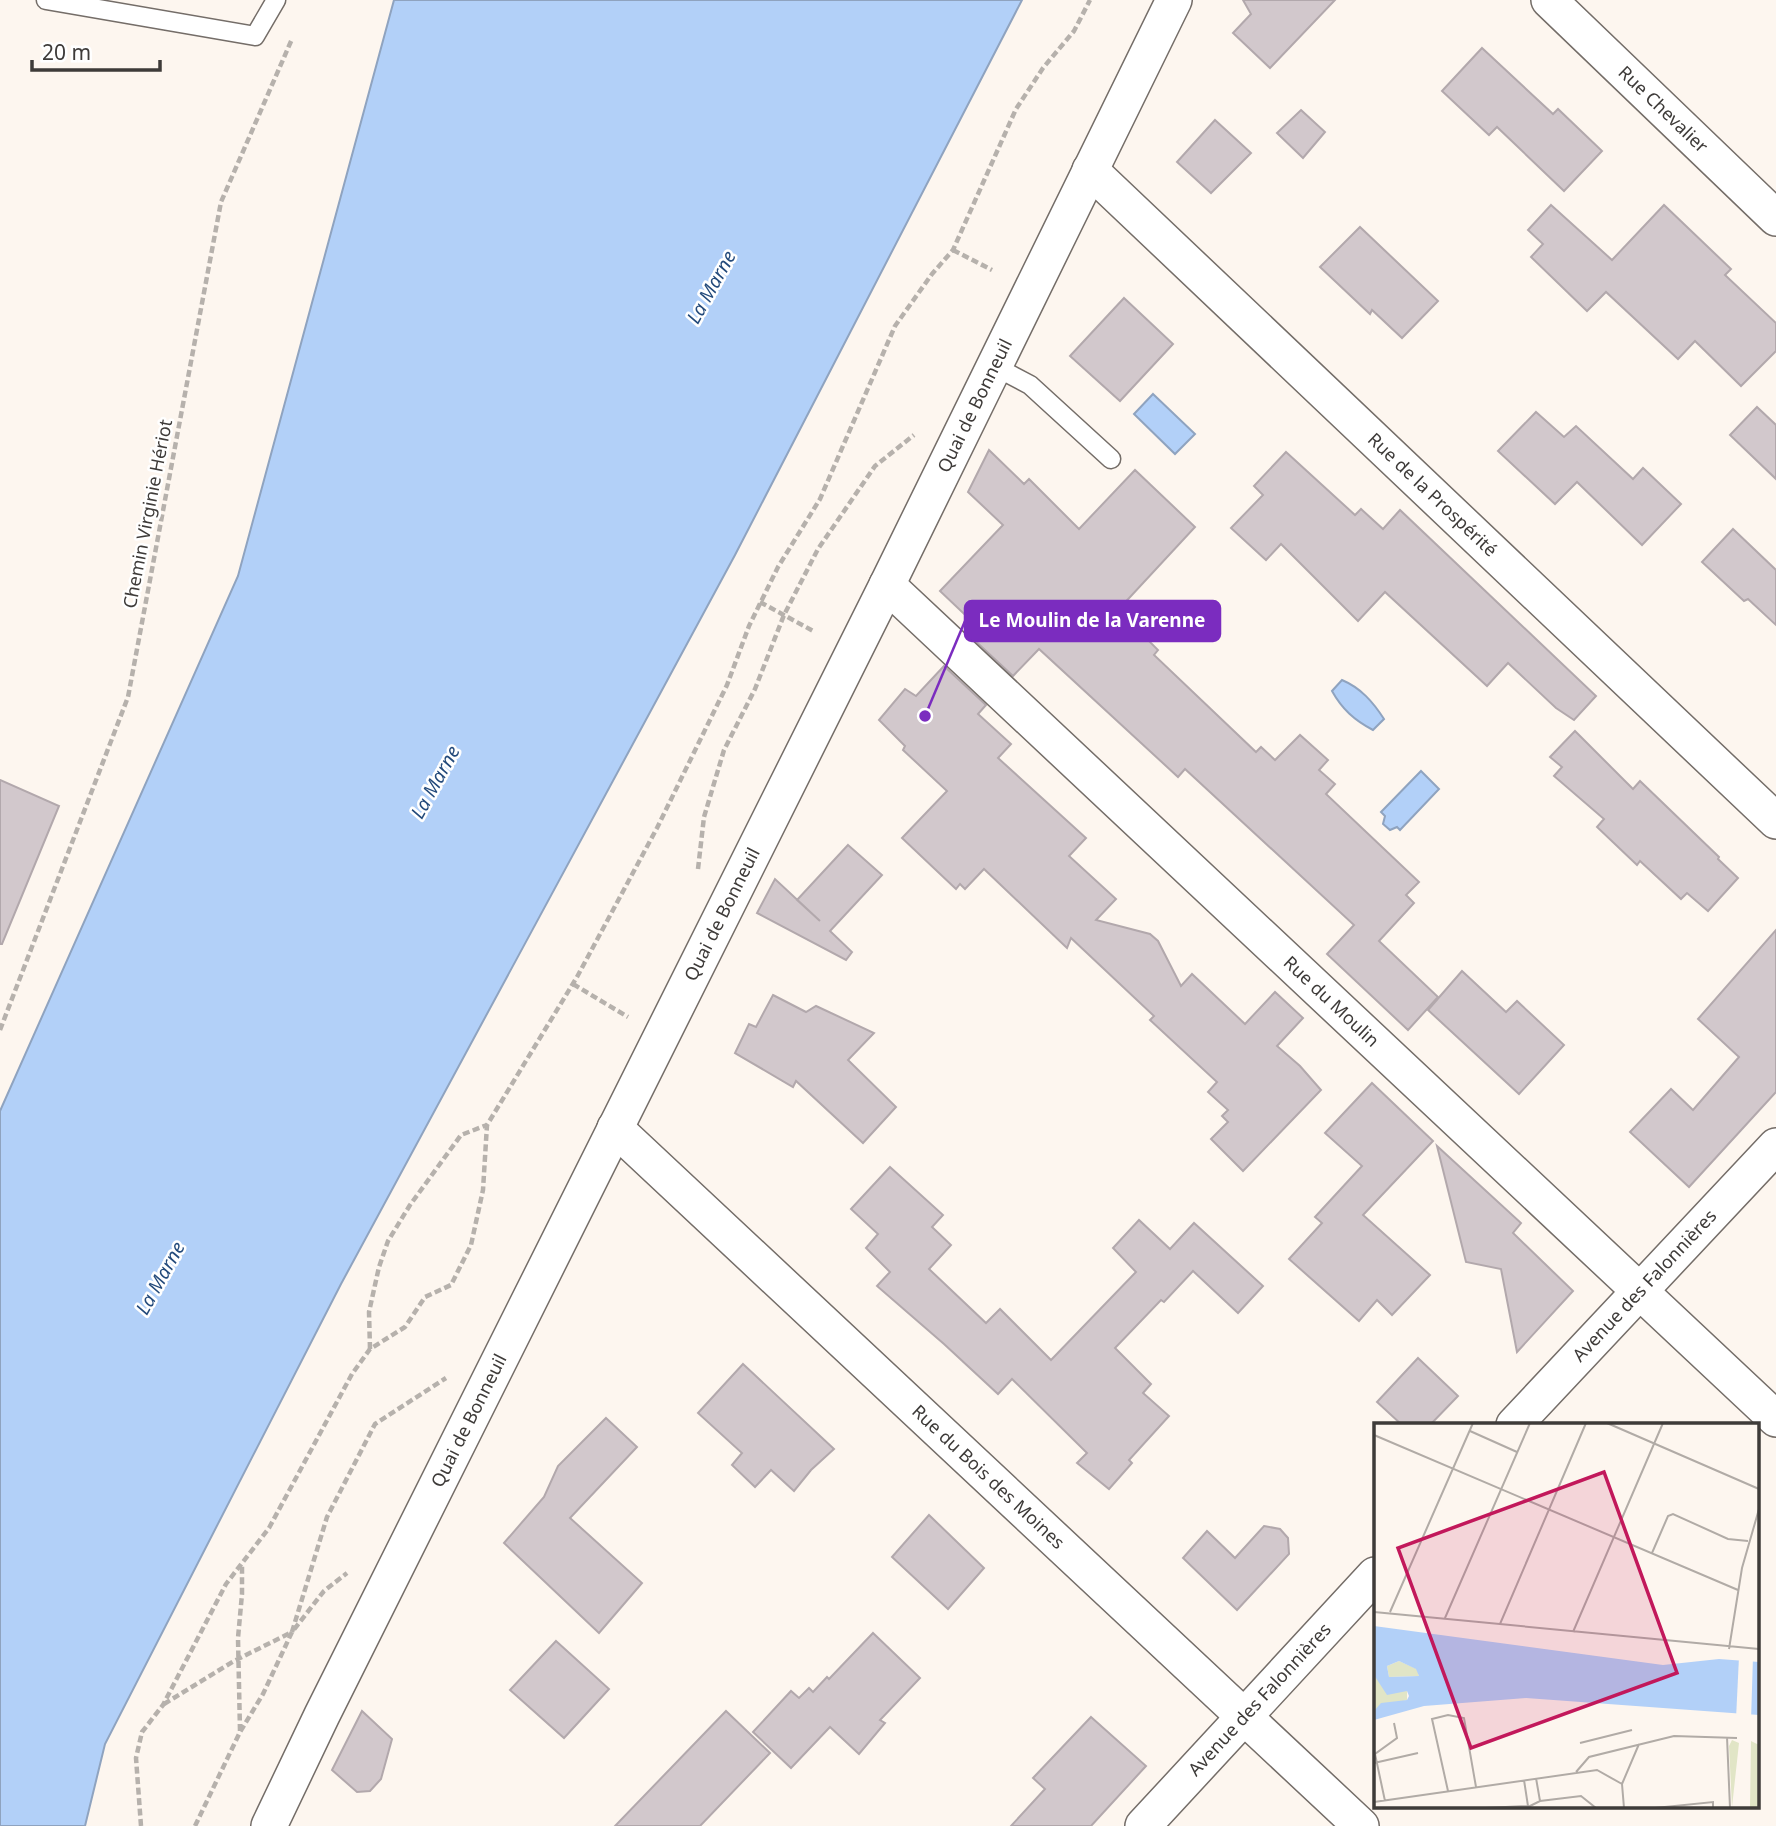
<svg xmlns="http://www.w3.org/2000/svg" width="1776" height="1826" font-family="'Noto Sans',sans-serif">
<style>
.water{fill:#b2d0f8;stroke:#8fa3bf;stroke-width:2}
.building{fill:#d2c8cc;stroke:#b2a8ac;stroke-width:2}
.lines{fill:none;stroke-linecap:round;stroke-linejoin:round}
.service-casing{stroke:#746d68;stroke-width:21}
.minor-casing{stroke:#746d68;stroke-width:38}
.path{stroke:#b6b1ac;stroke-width:4.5;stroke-dasharray:7 3.5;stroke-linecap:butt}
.service{stroke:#fff;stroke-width:18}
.minor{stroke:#fff;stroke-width:35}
.labels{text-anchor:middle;stroke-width:5;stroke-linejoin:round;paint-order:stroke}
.street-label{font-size:18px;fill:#3e3b39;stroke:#fff}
.water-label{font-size:19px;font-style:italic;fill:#234a7b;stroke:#fff}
.inset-road{fill:none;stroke:#b1aba6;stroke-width:2}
.view{fill:#c2185b;fill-opacity:0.15;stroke:#c2185b;stroke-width:3.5}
.inset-edge{fill:none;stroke:#3e3b39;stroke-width:3.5}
.leader{fill:none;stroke:#7b2cbf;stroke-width:2.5}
.callout-dot{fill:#7b2cbf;stroke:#fff;stroke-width:2.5}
.callout{fill:#7b2cbf;stroke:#7b2cbf;stroke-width:2.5}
.callout-label{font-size:19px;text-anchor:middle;font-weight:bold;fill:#fff}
</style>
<rect width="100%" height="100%" fill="#fdf6ef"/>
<g class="water">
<path d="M 394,0 L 1022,0 L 735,555 L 341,1284 L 105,1744 L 85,1826 L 0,1826 L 0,1111 L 238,576 Z"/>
<path d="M 1153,394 L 1195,434 L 1175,454 L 1134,414 Z"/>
<path d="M 1342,680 C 1361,688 1373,702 1384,719 L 1373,730 C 1354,720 1342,709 1332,691 Z"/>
<path d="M 1421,771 L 1439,789 L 1400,830 L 1397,827 L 1390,830 L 1383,824 L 1385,816 L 1381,812 Z"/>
</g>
<g class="building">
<path d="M 1243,0 L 1335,0 L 1270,68 L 1233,33 L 1251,14 Z"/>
<path d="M 1482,48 L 1553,114 L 1558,109 L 1602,151 L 1564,191 L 1497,127 L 1489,135 L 1442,91 Z"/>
<path d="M 1301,110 L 1325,132 L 1303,158 L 1277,133 Z"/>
<path d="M 1215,120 L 1251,153 L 1211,193 L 1177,162 Z"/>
<path d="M 1551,205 L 1612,260 L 1664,205 L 1731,269 L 1725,275 L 1776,323 L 1776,351 L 1741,386 L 1695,341 L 1678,359 L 1606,292 L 1587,311 L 1531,257 L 1543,244 L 1528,230 Z"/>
<path d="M 1360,227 L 1438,301 L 1402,338 L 1372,310 L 1370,314 L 1320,267 Z"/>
<path d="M 1124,298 L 1173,344 L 1120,401 L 1070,356 Z"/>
<path d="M 1757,407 L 1776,425 L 1776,479 L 1730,435 Z"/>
<path d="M 1536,412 L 1564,437 L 1576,426 L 1633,479 L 1643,468 L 1681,504 L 1642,545 L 1577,482 L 1555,504 L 1498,451 Z"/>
<path d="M 989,450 L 1024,484 L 1029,479 L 1079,529 L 1135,470 L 1195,527 L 1118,610 L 1158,650 L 1154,655 L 1256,752 L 1261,747 L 1275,760 L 1300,735 L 1328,760 L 1319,770 L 1335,784 L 1326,794 L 1419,882 L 1406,895 L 1414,903 L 1379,941 L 1438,997 L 1408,1030 L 1327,954 L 1354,925 L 1185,769 L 1178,777 L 1039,649 L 1013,676 L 971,637 L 979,628 L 940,591 L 1003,525 L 968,492 Z"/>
<path d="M 1286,452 L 1355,515 L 1361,509 L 1383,529 L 1400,510 L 1596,696 L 1574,720 L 1556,708 L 1508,663 L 1487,686 L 1385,592 L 1358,621 L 1281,544 L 1266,560 L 1231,528 L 1263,495 L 1254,486 Z"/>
<path d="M 1733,529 L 1776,570 L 1776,625 L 1748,599 L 1744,601 L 1702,562 Z"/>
<path d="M 944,666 L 986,705 L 978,714 L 1011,744 L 998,758 L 1086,838 L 1069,856 L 1116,899 L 1096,920 L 1150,934 L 1158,941 L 1181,986 L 1192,974 L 1245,1024 L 1275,992 L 1303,1018 L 1277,1046 L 1300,1066 L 1321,1090 L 1243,1171 L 1211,1139 L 1228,1122 L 1222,1116 L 1228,1110 L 1208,1092 L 1217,1082 L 1150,1020 L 1154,1016 L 1071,938 L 1067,948 L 984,869 L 965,889 L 960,884 L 956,889 L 902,838 L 947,791 L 903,750 L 905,746 L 879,720 L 905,689 L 916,696 Z"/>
<path d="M 1575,731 L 1633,789 L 1640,781 L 1719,857 L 1718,859 L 1738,878 L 1708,911 L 1687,893 L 1681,899 L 1640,861 L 1637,865 L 1597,827 L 1604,819 L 1554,776 L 1562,767 L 1550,757 Z"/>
<path d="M 0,780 L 59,806 L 2,944 L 0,944 Z"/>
<path d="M 848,845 L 882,875 L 830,931 L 852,952 L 846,960 L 757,913 L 775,879 L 820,921 L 797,900 Z"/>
<path d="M 1776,930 L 1776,1092 L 1689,1187 L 1630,1132 L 1671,1089 L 1693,1110 L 1739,1057 L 1698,1019 Z"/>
<path d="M 1462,971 L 1506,1012 L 1517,1001 L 1564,1045 L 1519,1094 L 1428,1010 Z"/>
<path d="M 773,995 L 806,1012 L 816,1006 L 874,1033 L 848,1060 L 896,1107 L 863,1143 L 796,1081 L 793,1087 L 735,1053 L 749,1024 L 756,1027 Z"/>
<path d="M 1372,1083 L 1433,1141 L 1363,1215 L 1430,1275 L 1392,1315 L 1377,1300 L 1359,1321 L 1289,1259 L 1322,1223 L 1315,1217 L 1362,1166 L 1325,1133 Z"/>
<path d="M 1437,1146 L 1521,1223 L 1513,1233 L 1573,1291 L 1517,1352 L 1501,1269 L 1466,1262 Z"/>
<path d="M 890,1167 L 943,1215 L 932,1227 L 951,1245 L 929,1269 L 986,1323 L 1000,1309 L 1051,1360 L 1136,1272 L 1113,1248 L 1139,1220 L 1170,1249 L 1194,1223 L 1263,1286 L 1238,1313 L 1193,1271 L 1164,1302 L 1161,1300 L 1115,1348 L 1151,1384 L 1143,1393 L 1169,1416 L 1129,1460 L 1132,1463 L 1109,1489 L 1077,1463 L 1087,1453 L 1012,1379 L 998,1394 L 944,1344 L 877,1286 L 890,1272 L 866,1248 L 878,1234 L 851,1209 Z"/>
<path d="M 1418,1358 L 1458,1396 L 1430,1425 L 1402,1425 L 1377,1402 Z"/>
<path d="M 743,1364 L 834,1449 L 811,1470 L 794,1491 L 771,1470 L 755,1487 L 732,1465 L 742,1453 L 698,1413 Z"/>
<path d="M 606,1418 L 637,1447 L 570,1518 L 642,1583 L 599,1633 L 504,1543 L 544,1497 L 558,1466 Z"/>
<path d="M 929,1515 L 984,1568 L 948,1609 L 892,1557 Z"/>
<path d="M 1264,1526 L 1280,1529 L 1288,1538 L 1289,1554 L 1237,1610 L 1183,1558 L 1207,1531 L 1235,1558 Z"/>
<path d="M 873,1633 L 920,1678 L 880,1720 L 885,1723 L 859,1754 L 830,1727 L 791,1768 L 753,1732 L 791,1691 L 799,1698 L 809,1688 L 813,1692 L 827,1677 L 829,1679 Z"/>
<path d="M 556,1641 L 609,1689 L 564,1738 L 510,1690 Z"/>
<path d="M 362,1711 L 392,1739 L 381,1779 L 370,1791 L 357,1792 L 332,1770 Z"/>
<path d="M 726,1711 L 770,1753 L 700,1826 L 615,1826 Z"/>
<path d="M 1091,1717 L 1146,1766 L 1091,1826 L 1011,1826 L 1045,1789 L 1033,1778 Z"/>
</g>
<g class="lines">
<defs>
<g id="service">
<path d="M 46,0 L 255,36 L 276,0"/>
<path d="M 994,366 L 1030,385 L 1111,459"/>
</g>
<g id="minor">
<path id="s1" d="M 1549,0 L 1776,218"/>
<path id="s2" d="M 1090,170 L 1776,821"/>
<path id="s3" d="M 887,585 L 1776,1419"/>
<path id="s4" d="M 615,1128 L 1361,1826"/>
<path id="s5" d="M 1514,1425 L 1776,1146"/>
<path id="s6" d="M 269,1826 L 322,1715 L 887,585 L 1174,0"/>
<path id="s7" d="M 1143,1826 L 1375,1575"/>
</g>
</defs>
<use href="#service" class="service-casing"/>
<use href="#minor" class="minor-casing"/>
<g class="path">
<path d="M 953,250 L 992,270"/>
<path d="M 760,602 L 815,632"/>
<path d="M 698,869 L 704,817 L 724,750 L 755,689 L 784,615 L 818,549 L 875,466 L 914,435"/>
<path d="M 573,984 L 628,1017"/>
<path d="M 0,1030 L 128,697 L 221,202 L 292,39"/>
<path d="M 370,1349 L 369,1312 L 379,1267 L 388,1241 L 410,1205 L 461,1135 L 487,1125"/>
<path d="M 164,1704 L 234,1661 L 292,1632 L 327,1517 L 375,1424 L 446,1378"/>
<path d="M 240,1731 L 238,1638 L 242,1594 L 242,1565"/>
<path d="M 141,1826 L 136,1758 L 142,1732 L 163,1705 L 226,1584 L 269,1528 L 352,1374 L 370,1349 L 405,1327 L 425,1297 L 451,1285 L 471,1245 L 483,1190 L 487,1125 L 577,977 L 657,828 L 727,685 L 749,626 L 778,567 L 820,499 L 895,326 L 932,274 L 953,250 L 1016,109 L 1043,68 L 1074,31 L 1090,0"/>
<path d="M 195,1826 L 240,1732 L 263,1694 L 292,1632 L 324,1591 L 347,1573"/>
</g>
<use href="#service" class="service"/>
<use href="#minor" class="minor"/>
</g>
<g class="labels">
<g class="street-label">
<text dy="6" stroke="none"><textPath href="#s1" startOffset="158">Rue Chevalier</textPath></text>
<text dy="6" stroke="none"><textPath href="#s6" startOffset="1586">Quai de Bonneuil</textPath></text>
<text dy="6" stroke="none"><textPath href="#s2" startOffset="472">Rue de la Prospérité</textPath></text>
<text transform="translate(148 514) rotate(-79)" y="6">Chemin Virginie Hériot</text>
<text dy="6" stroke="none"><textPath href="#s6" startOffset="1018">Quai de Bonneuil</textPath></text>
<text dy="6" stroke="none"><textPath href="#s3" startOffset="609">Rue du Moulin</textPath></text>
<text dy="6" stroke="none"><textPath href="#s5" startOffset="191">Avenue des Falonnières</textPath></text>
<text dy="6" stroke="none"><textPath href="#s6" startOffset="452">Quai de Bonneuil</textPath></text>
<text dy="6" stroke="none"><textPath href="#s4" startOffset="511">Rue du Bois des Moines</textPath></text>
<text dy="6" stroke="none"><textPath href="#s7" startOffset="172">Avenue des Falonnières</textPath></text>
</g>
<g class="water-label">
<text transform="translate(711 287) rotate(-61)" y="7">La Marne</text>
<text transform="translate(435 782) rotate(-61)" y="7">La Marne</text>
<text transform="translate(160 1278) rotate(-61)" y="7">La Marne</text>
</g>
</g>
<g transform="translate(1374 1423)">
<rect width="385" height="385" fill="#fdf6ef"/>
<path d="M 25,238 L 43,246 L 45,253 L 15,254 L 13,243 ZM 0,252 L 18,268 L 33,268 L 33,277 L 0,288 ZM 358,317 L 365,320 L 358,384 L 355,323 ZM 377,318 L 385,322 L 385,385 L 376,385 Z" fill="#e1e5c6"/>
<path d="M 0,203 L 289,242 L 345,236 L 385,239 L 385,292 L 152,275 L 50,283 L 0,297 L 0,288 L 7,280 L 33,277 L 35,273 L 33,268 L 13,272 L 0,252 ZM 25,238 L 42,246 L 45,253 L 15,254 L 13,243 Z" fill="#b2d0f8" fill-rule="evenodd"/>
<path d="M 365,234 L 379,234 L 377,297 L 362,296 Z" fill="#fdf6ef"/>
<path class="inset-road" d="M 233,0 L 385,66M 96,8 L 143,29M 0,12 L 364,167M 278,130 L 294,93 L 299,91 L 354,116 L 374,118M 0,189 L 385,226M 16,189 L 99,0M 71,195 L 156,0M 126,201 L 212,0M 199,209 L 289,0M 355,226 L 368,145 L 385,86M 353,314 L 356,385M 206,320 L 258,307M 0,340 L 44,330M 202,349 L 215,334 L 300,313 L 363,315M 162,355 L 166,378M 248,361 L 265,321M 74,368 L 58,296 L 74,292 L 90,295 L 102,364M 11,378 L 1,331 L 23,315 L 20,300M 0,379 L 223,347 L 248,361 L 250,385M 111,385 L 154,383 L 150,357M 152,385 L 166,378 L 207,373 L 222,385M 281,385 L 339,379 L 339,385"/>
<path class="view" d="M 230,49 L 303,250 L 97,325 L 24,125 Z"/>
<rect width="385" height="385" class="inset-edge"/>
</g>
<path class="leader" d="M925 716L965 621"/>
<circle class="callout-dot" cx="925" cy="716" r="7"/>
<rect class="callout" x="965" y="601" width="255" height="40" rx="7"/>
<g class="callout-label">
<text x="1092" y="627">Le Moulin de la Varenne</text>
</g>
<path d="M32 60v10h128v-10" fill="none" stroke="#3e3b39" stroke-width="3.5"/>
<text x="42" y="60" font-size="21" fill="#3e3b39" stroke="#ffffff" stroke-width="5" paint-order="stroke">20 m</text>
</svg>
